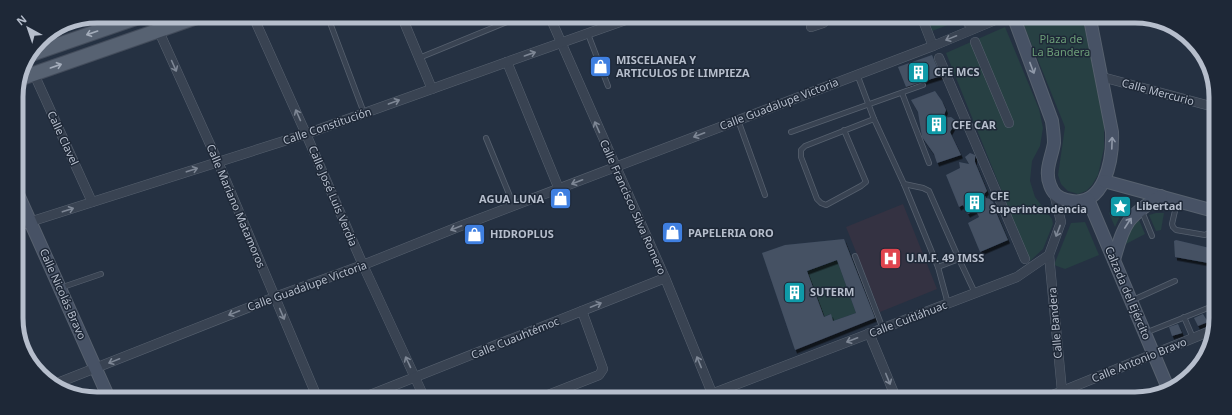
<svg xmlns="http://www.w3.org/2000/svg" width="1232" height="415" font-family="'Noto Sans',sans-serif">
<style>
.medical{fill:#343242}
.green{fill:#274043}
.building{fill:#445164;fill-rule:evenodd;filter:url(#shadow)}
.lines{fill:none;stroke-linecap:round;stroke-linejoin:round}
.lane-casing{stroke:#57616f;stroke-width:6}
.street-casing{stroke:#57616f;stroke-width:10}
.secondary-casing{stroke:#57616f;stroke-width:14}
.primary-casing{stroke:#434c5b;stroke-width:16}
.lane{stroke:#394352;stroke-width:4.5}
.street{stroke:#394352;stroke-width:9}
.secondary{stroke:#475265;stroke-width:12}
.primary{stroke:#576272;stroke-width:14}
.oneway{stroke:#a3acba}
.oneway2{stroke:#7e8795}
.oneway3{stroke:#8f98a8}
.labels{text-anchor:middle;stroke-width:3;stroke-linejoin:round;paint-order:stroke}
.park-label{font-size:11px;fill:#6c9e78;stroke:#1e2837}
.poi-label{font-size:11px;font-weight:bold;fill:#b6becc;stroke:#1e2837;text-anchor:start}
.street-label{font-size:11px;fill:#b6becc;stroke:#1e2837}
.rim{fill:none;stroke:#b6becc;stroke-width:5}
</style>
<defs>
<filter id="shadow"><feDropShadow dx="2" dy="3.5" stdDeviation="0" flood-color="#0009"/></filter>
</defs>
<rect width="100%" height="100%" fill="#253142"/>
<path class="medical" d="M 903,204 L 937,289 L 880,312 L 846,227 Z"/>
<g class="green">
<path d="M 927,18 L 966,18 L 932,31 Z"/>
<path d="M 1021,18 L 1083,19 L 1104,124 L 1104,148 L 1098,175 L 1092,185 L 1086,191 L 1078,194 L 1068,191 L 1061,184 L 1058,175 L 1065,127 Z"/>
<path d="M 1005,27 L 1039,109 L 1043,128 L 1040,146 L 1032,161 L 1030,181 L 1035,197 L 1052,219 L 1053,224 L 1043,249 L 1030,261 L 946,53 Z"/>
<path d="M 1117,202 L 1132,206 L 1121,214 L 1115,227 L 1109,213 Z"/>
<path d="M 1156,213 L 1164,213 L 1161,230 L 1156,231 L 1149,215 Z"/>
<path d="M 1139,220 L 1145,234 L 1124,245 L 1133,224 Z"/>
<path d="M 1085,222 L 1099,255 L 1065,269 L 1054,265 L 1071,223 Z"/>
<path d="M 837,260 L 856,313 L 833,321 L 830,314 L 824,317 L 807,271 Z"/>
</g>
<g class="building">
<path d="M 932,55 L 941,76 L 906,87 L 898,67 Z"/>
<path d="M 935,91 L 942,101 L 946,110 L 943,118 L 951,117 L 955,120 L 953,127 L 950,132 L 961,155 L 937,163 L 934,154 L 922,137 L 918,112 L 911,100 Z"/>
<path d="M 970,153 L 975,155 L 975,162 L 987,191 L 984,194 L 986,198 L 991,199 L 995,205 L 996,212 L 1008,240 L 980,252 L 968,223 L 979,217 L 976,210 L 968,214 L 963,205 L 959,207 L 946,175 L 960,168 L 959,162 L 969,164 L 965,157 Z"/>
<path d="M 844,239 L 875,318 L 795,350 L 762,253 L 785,245 ZM 837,260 L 856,313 L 833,321 L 831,314 L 824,317 L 807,271 Z"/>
<path d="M 1176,240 L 1214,249 L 1214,264 L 1175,257 L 1174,241 Z"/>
<path d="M 1203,314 L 1208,322 L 1198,326 L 1194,318 Z"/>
<path d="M 1178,324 L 1182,333 L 1172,336 L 1169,327 Z"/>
</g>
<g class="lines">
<defs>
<g id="lane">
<path d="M 329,20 L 364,113"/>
<path d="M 588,34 L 608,86"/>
<path d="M 419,58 L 519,17"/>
<path d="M 857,74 L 874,119 L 904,184 L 938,267 L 948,304"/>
<path d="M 902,93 L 929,163"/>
<path d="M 738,120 L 765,195"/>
<path d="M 844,130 L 866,182 L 861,186 L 826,205 L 821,203 L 817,199 L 801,157 L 801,150 L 805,146 L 874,119"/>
<path d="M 791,132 L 923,85"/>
<path d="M 486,138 L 514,206"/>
<path d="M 904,184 L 923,188 L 929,191 L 959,259 L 938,267"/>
<path d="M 1177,202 L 1172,224 L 1173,227 L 1176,230 L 1205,235 L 1214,230"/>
<path d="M 1141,209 L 1152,236"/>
<path d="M 855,256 L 883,329"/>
<path d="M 959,259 L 975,293"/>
<path d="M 60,288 L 101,274"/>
<path d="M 1133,300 L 1175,281"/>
<path d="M 1184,317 L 1193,338"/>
<path d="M 1145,333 L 1213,306"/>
</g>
<g id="street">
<path d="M 152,16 L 218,162 L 317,397"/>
<path d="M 253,16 L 306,134 L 363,265 L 424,397"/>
<path d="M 402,17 L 432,89"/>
<path d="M 550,17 L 665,278 L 714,398"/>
<path d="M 922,18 L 933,46"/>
<path d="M 966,18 L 968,23"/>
<path d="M 811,27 L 823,23 L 828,18"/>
<path d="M 975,42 L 1009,123"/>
<path d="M 939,58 L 1025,259"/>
<path d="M 507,62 L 559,189"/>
<path d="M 34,74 L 92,202"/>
<path d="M 1102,77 L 1214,107"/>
<path d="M 17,226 L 306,134 L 507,62 L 634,17"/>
<path d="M 1049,255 L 1062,391"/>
<path d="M 869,333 L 896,398"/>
<path d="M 55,384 L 275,297 L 363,265 L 458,227 L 933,46 L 1000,18"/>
<path d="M 365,397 L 665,278"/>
<path d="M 543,397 L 599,375 L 603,369 L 582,311"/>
<path d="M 701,398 L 1017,277 L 1049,255 L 1061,222 L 1054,193"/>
<path d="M 1043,399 L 1213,330"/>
</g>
<g id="secondary">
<path d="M 1014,18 L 1052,121 C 1053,129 1054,135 1054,143 C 1052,157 1044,170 1050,185 C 1053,194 1058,198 1067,200 C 1105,211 1113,158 1112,132 L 1090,19"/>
<path d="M 1104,181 L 1214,211"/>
<path d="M 17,192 L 108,396"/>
<path d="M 1088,199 L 1168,388"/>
<path d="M 1114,260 C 1124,222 1128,216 1161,196"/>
</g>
<g id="primary">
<path d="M 29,55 L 142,16"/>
<path d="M 19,79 L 200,16"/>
</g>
</defs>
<use href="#lane" class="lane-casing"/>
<use href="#street" class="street-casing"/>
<use href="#secondary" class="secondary-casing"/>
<use href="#primary" class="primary-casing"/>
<use href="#lane" class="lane"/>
<use href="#street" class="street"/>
<use href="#secondary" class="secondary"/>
<use href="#primary" class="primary"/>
</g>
<defs><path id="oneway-shaft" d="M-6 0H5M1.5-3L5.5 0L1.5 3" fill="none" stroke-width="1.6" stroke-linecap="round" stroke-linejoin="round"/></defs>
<g class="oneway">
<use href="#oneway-shaft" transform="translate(92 33) rotate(161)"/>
<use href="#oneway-shaft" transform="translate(56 66) rotate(-19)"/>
</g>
<g class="oneway2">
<use href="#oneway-shaft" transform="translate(951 38) rotate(158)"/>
<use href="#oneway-shaft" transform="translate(530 54) rotate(-19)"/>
<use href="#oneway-shaft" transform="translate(174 66) rotate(66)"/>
<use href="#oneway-shaft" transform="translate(394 102) rotate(-20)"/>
<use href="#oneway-shaft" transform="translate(298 115) rotate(-114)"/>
<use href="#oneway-shaft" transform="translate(597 127) rotate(-114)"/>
<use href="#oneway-shaft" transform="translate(699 135) rotate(159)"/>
<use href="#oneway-shaft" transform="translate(192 170) rotate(-18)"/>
<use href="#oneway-shaft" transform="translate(577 182) rotate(159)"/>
<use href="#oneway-shaft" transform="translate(68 210) rotate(-18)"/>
<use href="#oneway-shaft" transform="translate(456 228) rotate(159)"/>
<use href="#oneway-shaft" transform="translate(1058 231) rotate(111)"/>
<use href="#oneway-shaft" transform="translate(596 305) rotate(-22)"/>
<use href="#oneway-shaft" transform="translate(234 313) rotate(158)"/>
<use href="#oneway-shaft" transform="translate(282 314) rotate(67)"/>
<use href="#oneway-shaft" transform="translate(852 340) rotate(159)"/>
<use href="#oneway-shaft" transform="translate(114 361) rotate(158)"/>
<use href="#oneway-shaft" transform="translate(408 362) rotate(-115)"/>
<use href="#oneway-shaft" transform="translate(699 362) rotate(-112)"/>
<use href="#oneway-shaft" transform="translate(888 379) rotate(68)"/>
</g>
<g class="oneway3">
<use href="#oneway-shaft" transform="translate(1032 68) rotate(69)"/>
<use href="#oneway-shaft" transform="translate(1112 143) rotate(-88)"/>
<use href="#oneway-shaft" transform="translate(1128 223) rotate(-57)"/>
</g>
<defs>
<symbol id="shop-square" viewBox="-11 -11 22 22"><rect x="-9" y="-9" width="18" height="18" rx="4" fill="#3f7fe0" stroke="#1e2837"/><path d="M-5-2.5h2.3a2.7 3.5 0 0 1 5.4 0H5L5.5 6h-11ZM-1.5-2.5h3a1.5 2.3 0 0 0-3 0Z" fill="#fff"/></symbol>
<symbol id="building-square" viewBox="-11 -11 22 22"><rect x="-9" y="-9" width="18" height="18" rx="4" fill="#0f9aa8" stroke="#1e2837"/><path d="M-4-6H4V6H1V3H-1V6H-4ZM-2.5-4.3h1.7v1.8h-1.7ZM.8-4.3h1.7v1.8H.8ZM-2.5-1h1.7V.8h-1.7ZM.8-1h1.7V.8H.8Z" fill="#fff"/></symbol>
<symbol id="sight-square" viewBox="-11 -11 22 22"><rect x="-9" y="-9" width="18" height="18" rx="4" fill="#0f9aa8" stroke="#1e2837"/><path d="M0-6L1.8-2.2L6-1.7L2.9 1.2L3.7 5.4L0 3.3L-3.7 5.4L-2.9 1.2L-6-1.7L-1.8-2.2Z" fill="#fff"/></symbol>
<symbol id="hospital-square" viewBox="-11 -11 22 22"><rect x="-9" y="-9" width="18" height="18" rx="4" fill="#e0444e" stroke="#1e2837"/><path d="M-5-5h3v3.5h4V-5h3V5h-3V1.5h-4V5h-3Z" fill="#fff"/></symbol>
</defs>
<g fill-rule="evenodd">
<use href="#shop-square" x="588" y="54" width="25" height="25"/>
<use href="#building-square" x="906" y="60" width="25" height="25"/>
<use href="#building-square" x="924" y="112" width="25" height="25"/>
<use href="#shop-square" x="548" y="186" width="25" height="25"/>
<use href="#building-square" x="962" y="190" width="25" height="25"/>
<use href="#sight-square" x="1108" y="194" width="25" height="25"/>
<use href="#shop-square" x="660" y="220" width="25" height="25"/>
<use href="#shop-square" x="462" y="222" width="25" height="25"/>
<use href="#hospital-square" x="878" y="246" width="25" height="25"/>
<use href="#building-square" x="782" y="280" width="25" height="25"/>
</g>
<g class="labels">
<g class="park-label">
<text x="1061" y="43">Plaza de<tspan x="1061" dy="13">La Bandera</tspan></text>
</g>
<g class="poi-label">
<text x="616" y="64">MISCELANEA Y<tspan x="616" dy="13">ARTICULOS DE LIMPIEZA</tspan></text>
<text x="934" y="76">CFE MCS</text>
<text x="952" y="129">CFE CAR</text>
<text x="990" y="200">CFE<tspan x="990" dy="13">Superintendencia</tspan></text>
<text x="544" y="203" text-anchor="end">AGUA LUNA</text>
<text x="1136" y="210">Libertad</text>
<text x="688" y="237">PAPELERIA ORO</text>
<text x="490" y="238">HIDROPLUS</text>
<text x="906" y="262">U.M.F. 49 IMSS</text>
<text x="810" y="296">SUTERM</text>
</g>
<g class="street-label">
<text transform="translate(1158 92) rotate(15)" y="4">Calle Mercurio</text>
<text transform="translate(779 104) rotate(-21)" y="4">Calle Guadalupe Victoria</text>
<text transform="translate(327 126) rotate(-19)" y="4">Calle Constitución</text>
<text transform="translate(63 138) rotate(65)" y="4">Calle Clavel</text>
<text transform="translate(333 196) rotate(67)" y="4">Calle José Luis Verdia</text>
<text transform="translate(236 206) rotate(67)" y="4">Calle Mariano Matamoros</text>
<text transform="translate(633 207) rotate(66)" y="4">Calle Francisco Silva Romero</text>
<text transform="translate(307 286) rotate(-20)" y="4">Calle Guadalupe Victoria</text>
<text transform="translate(1128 293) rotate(67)" y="4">Calzada del Ejército</text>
<text transform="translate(63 294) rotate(66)" y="4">Calle Nicolás Bravo</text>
<text transform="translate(908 319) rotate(-21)" y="4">Calle Cuitláhuac</text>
<text transform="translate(1055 323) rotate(-95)" y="4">Calle Bandera</text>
<text transform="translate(515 338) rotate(-22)" y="4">Calle Cuauhtémoc</text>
<text transform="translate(1139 360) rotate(-22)" y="4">Calle Antonio Bravo</text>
</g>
</g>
<path d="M0 0H1232V415H0ZM97 23H1135A74 74 0 0 1 1209 97V318A74 74 0 0 1 1135 392H97A74 74 0 0 1 23 318V97A74 74 0 0 1 97 23Z" fill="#1e2837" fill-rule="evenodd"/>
<path class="rim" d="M97 23H1135A74 74 0 0 1 1209 97V318A74 74 0 0 1 1135 392H97A74 74 0 0 1 23 318V97A74 74 0 0 1 97 23Z"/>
<g transform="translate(28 28) rotate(320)" stroke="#1e2837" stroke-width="3" paint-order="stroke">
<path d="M0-3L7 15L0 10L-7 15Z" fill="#b6becc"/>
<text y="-6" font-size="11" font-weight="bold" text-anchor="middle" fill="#b6becc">N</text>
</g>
</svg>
